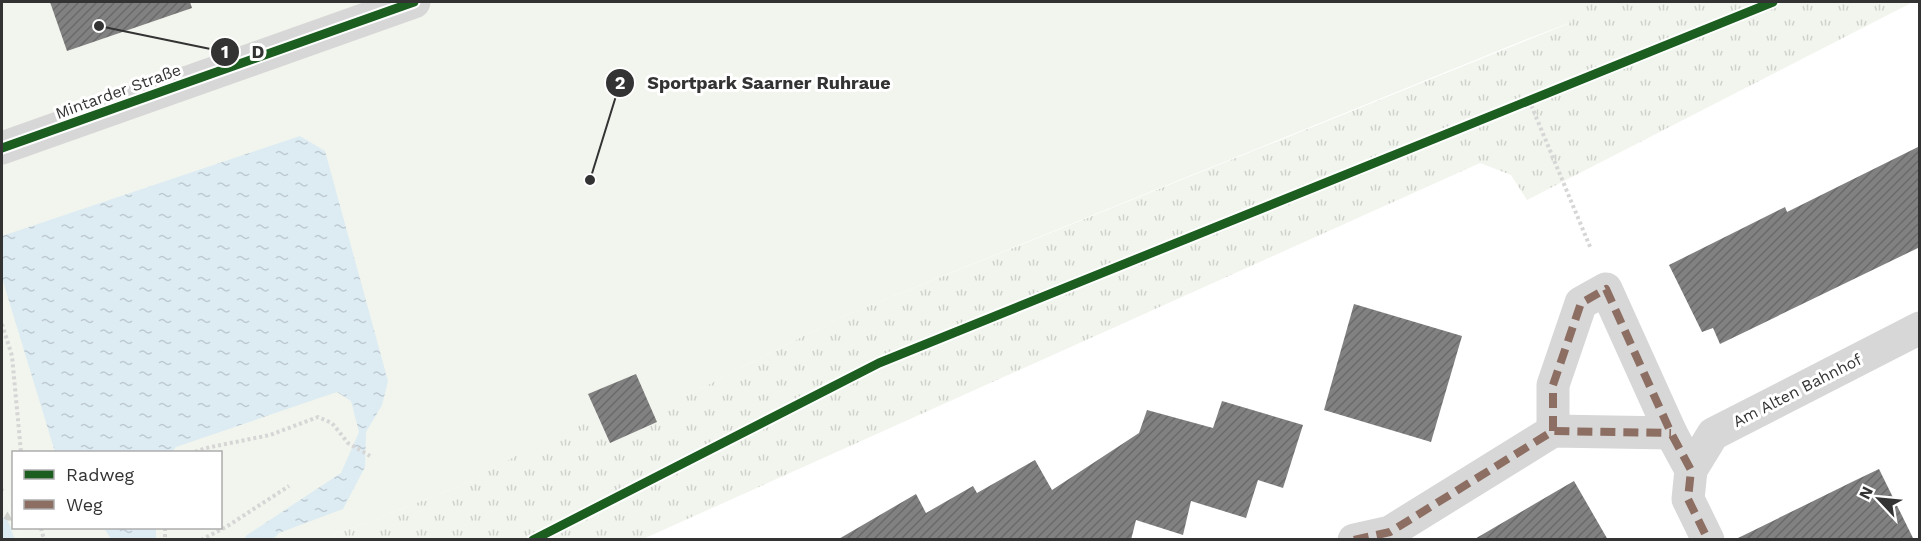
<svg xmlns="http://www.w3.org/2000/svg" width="1921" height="541" font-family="'Work Sans',sans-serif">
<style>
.grass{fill:#f1f5ed}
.forest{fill:url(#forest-firs)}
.park{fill:url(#park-tufts)}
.water{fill:url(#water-ripples)}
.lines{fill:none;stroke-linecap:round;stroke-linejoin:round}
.stream{stroke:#ddebf3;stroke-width:15}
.building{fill:url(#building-hatch)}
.path{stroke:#d6d6d6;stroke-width:4;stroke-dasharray:3 3;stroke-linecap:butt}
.minor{stroke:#d7d7d7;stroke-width:33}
.quiet{stroke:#8d6e63;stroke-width:8;stroke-dasharray:15 8;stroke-linecap:butt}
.cycleway-casing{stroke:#fff;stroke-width:13}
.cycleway{stroke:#1b5e20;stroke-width:9}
.labels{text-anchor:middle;stroke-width:6;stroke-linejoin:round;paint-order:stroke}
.street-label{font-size:16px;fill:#333;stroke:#fff}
.leader{fill:none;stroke:#333;stroke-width:2}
.callout-dot{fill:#333;stroke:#fff;stroke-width:2}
.mark-label{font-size:18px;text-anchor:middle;font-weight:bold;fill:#fff}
.callout-label{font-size:18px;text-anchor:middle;font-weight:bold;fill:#333;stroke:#fff;stroke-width:6;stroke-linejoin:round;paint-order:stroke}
</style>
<defs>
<pattern id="forest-firs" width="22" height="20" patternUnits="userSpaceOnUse" patternTransform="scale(1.5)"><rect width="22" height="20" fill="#f1f5ed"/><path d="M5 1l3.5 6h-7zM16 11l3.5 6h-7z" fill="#cfd2cc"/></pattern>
<pattern id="park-tufts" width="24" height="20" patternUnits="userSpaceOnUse" patternTransform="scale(1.5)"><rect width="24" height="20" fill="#f1f5ed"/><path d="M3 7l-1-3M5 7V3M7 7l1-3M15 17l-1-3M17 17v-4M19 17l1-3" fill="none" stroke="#cfd2cc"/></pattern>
<pattern id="water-ripples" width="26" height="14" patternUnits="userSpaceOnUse" patternTransform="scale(1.5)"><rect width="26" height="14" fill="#ddebf3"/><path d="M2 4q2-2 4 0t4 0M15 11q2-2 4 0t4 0" fill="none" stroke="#becad1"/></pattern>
<pattern id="building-hatch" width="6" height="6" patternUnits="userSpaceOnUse" patternTransform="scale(1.5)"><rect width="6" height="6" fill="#818181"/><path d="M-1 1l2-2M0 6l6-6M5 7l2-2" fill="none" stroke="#6a6a6a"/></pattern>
</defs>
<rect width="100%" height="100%" fill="#fff"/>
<path class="grass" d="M 2,2 L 1624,2 L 1522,41 L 837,319 L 702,388 L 652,409 L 657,422 L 610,443 L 597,414 L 460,486 L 321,540 L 20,539 L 16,528 L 220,528 L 220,452 L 14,452 L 13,519 L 2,484 Z"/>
<path class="forest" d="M 2,484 L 13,519 L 14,528 L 16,528 L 20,539 L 2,539 Z"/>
<path class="park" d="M 1563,2 L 1913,2 L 1527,200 L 1511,175 L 1480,163 L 643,539 L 321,540 L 460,486 L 596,413 L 610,443 L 657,422 L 651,409 L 702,388 L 837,319 L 1570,23 Z"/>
<g class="water">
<path d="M 300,136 L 325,151 L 388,381 L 382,405 L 366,432 L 365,467 L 343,509 L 279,533 L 273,539 L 244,539 L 247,535 L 341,473 L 359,432 L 351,401 L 337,392 L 176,447 L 172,452 L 55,452 L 2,278 L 2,236 Z"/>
<path d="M 104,528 L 156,528 L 156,539 L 111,539 Z"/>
</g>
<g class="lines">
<path class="stream" d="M 2,526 L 7,540"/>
</g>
<g class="building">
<path d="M 50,2 L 190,2 L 192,8 L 67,51 Z"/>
<path d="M 1920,146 L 1920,247 L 1720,344 L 1713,328 L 1702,332 L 1669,265 L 1785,207 L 1787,212 Z"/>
<path d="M 1354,304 L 1462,336 L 1431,442 L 1324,410 Z"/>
<path d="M 636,374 L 657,422 L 610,443 L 588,394 Z"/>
<path d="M 1222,401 L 1303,425 L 1283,488 L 1258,480 L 1246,518 L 1191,501 L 1183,535 L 1136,520 L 1131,540 L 837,540 L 916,494 L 926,513 L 973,486 L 977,493 L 1035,460 L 1052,490 L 1139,433 L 1147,410 L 1213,428 Z"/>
<path d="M 1879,469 L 1914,540 L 1734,540 L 1856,480 Z"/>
<path d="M 1574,481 L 1608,540 L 1473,540 L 1555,492 Z"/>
</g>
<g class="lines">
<g class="path">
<path d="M 1529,100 L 1591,249"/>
<path d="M 2,324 L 12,356 L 21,452"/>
<path d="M 195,452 L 206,448 L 270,435 L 318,417 L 332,423 L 348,443 L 370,456"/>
<path d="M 41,528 L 44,540"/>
<path d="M 165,528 L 165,540"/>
<path d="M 201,540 L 226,527 L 289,486"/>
</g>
<g class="minor">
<path d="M 2,148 L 414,2"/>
<path d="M 1553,431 L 1553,385 L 1581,303 L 1606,289 L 1671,433 L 1691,470 L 1688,499 L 1708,540"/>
<path d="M 1691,470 L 1713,434 L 1920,328"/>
<path d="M 1354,540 L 1390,532 L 1553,431 L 1671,433"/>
</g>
<g class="quiet">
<path d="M 1553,431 L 1553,385 L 1581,303 L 1606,289 L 1671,433 L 1691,470 L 1688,499 L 1708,540"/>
<path d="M 1354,540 L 1390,532 L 1553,431 L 1671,433"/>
</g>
<defs>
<g id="cycleway">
<path d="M 2,148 L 414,2"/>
<path d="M 533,540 L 879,363 L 1773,2"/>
</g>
</defs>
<use href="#cycleway" class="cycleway-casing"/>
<use href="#cycleway" class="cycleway"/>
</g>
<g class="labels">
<g class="street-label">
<text transform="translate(118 91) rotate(-20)" y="6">Mintarder Straße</text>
<text transform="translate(1797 390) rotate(-27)" y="6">Am Alten Bahnhof</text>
</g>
</g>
<path class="leader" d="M99 26L225 52M590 180L620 83"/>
<g class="callout-dot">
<circle cx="99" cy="26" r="6"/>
<circle cx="590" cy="180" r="6"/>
<circle cx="225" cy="52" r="15"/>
<circle cx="620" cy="83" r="15"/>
</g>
<g class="mark-label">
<text x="225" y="58">1</text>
<text x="620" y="89">2</text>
</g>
<g class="callout-label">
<text x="258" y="58">D</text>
<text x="769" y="89">Sportpark Saarner Ruhraue</text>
</g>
<rect width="1921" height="541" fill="none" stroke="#333333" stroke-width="6"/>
<rect x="12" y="451" width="210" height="78" fill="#ffffff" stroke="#adadad" stroke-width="1.5"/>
<rect x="24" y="470" width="30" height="9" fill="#1b5e20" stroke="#adadad" stroke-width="1.5"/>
<text x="66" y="481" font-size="18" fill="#333333">Radweg</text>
<rect x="24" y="500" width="30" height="9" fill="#8d6e63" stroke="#adadad" stroke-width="1.5"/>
<text x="66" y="511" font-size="18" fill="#333333">Weg</text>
<g transform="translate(1879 499) rotate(296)" stroke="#ffffff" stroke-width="4.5" paint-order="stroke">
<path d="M0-4.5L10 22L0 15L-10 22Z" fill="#333333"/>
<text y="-9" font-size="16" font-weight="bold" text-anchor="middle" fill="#333333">N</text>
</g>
</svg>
